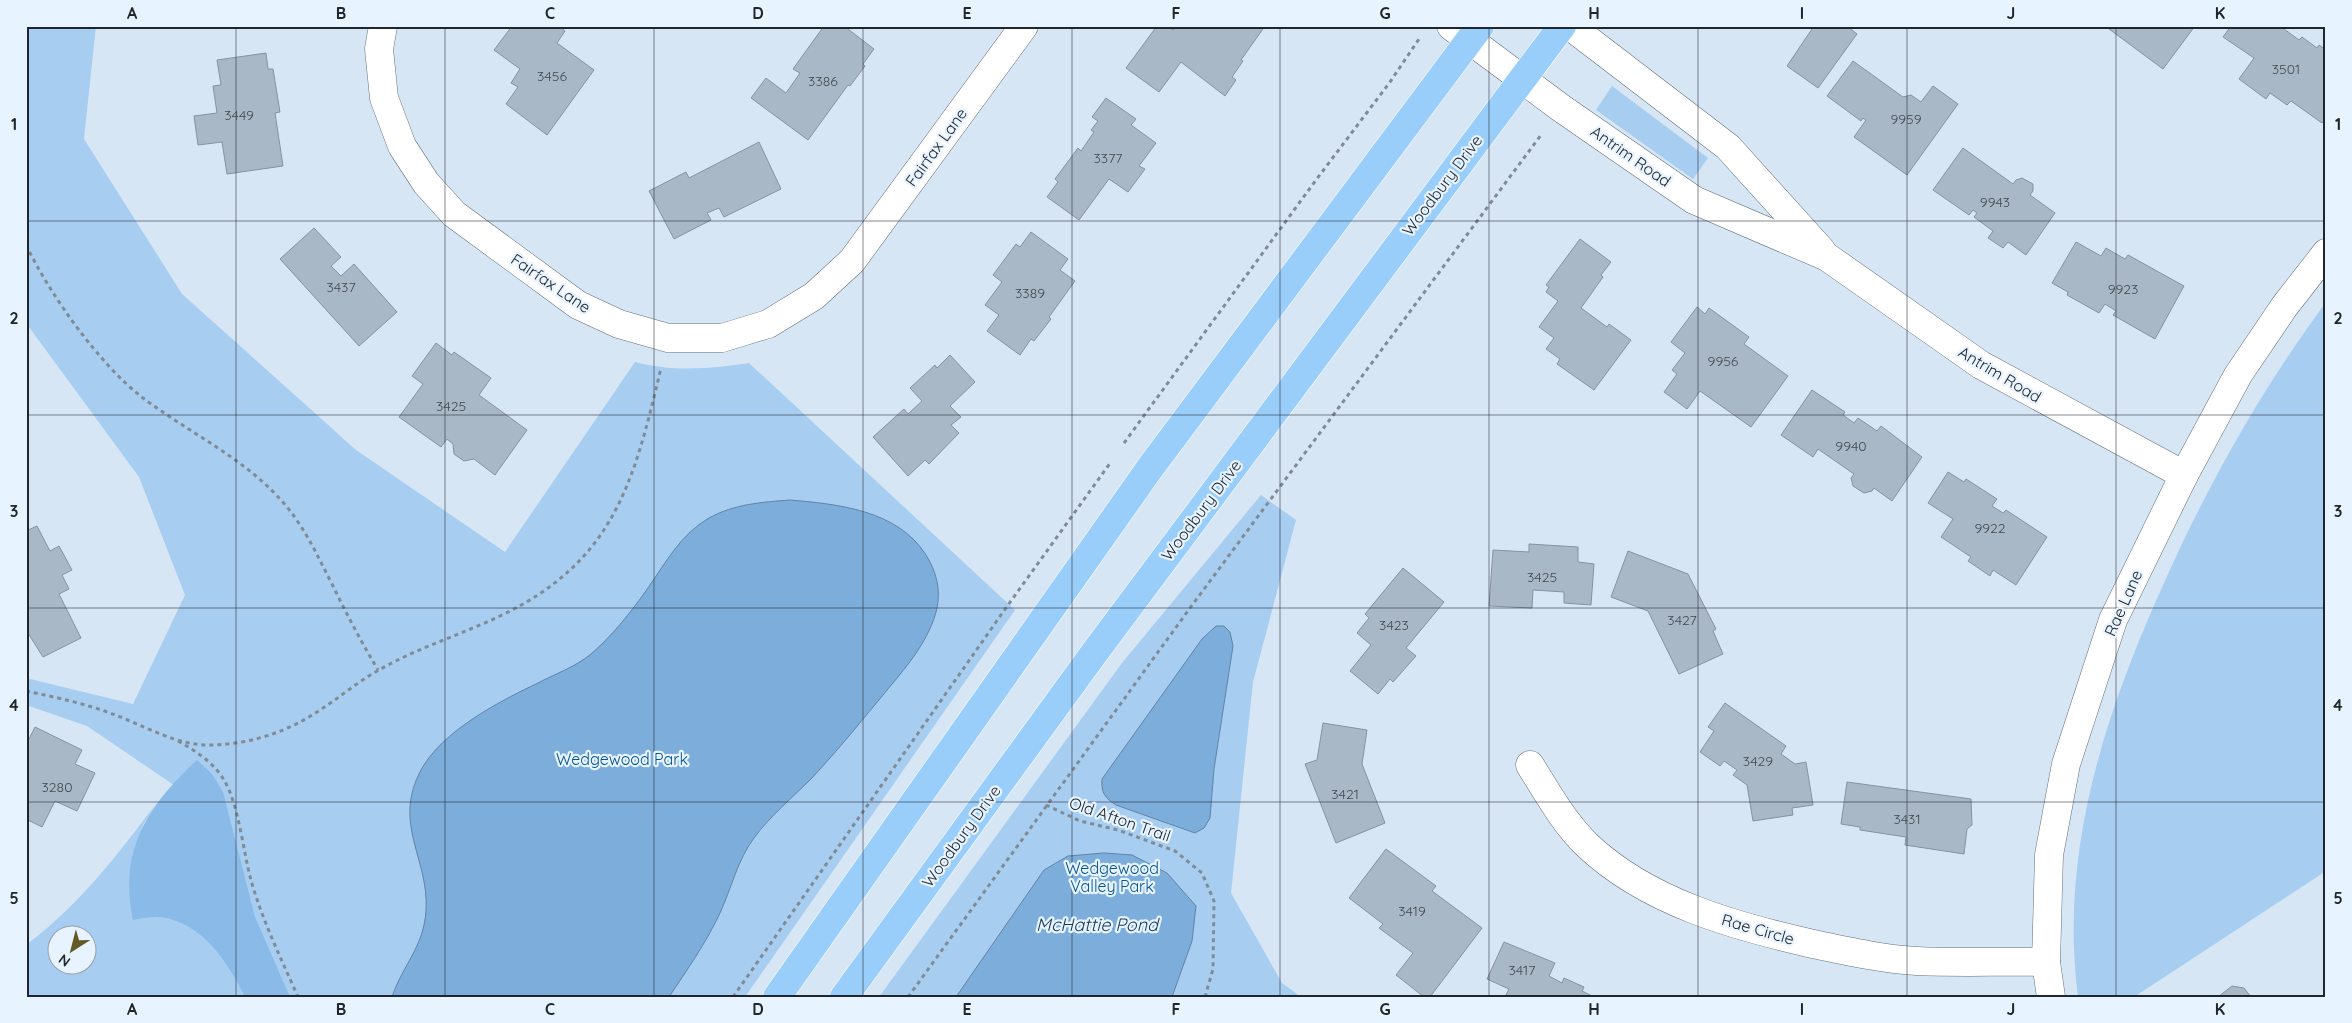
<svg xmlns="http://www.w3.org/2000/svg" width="2352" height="1023" font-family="Quicksand,sans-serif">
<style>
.green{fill:#a7cdf0;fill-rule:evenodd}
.forest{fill:#89bae8}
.water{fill:#7dadda;stroke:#6184a6}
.building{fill:#a9b8c6;stroke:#8593a1}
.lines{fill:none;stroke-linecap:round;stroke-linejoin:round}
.minor-casing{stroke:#63707d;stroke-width:29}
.major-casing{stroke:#fff;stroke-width:29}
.path{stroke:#818b96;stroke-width:3;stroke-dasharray:4 4;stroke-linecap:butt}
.minor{stroke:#fff;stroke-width:28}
.major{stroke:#99cefb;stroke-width:28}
.grid{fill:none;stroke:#21262c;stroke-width:1;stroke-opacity:0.55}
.labels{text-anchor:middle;stroke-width:4.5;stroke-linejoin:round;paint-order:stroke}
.number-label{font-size:14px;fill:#434a52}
.street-label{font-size:16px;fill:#21262c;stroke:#e7f3ff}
.park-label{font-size:16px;fill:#03558d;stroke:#e7f3ff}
.water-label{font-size:18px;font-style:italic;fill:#143857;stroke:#e7f3ff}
.neatline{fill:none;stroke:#21262c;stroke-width:2}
.grid-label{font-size:16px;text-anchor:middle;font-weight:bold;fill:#21262c}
</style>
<rect width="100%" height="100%" fill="#d7e6f5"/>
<g class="green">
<path d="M 26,26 L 96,26 L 84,139 L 182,294 L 356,450 L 505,552 L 635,362 C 673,372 710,369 749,363 L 1015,610 L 745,997 L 26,997 L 26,945 C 77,907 117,856 155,805 L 142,827 L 187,794 L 87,726 L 26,705 L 26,678 L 133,704 L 185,595 L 139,477 L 26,323 ZM 58,936 L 88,936 L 88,966 L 58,966 Z"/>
<path d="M 1612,86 L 1708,158 L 1693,179 L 1596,110 Z"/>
<path d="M 2326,302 L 2326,871 L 2134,997 L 2078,997 C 2059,852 2105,713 2164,583 C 2208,484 2262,389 2326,302 Z"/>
<path d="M 1261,495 L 1296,520 L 1253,682 L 1231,893 L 1282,983 L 1301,997 L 879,997 L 1122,663 Z"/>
</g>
<path class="forest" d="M 197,760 L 212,774 L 223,792 L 255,917 L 290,997 L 245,997 C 228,962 202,922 160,917 C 151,916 141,919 133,920 C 118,851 148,805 197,760 Z"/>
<g class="water">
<path d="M 790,500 C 837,504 898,510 926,555 C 936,571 941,589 937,608 C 930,639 908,665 888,689 C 863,719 839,749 812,778 C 792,798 771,815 754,838 C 737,861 732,887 720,913 C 706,943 687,970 669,997 L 392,997 C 403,964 424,947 426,910 C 429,858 392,824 421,770 C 442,731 500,701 538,683 C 557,673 575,667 591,654 C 613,635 631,612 648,588 C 666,562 681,534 709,518 C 734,504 763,502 790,500 Z"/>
<path d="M 1216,626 L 1224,626 L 1230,632 L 1233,646 L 1214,769 L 1210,818 L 1204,828 L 1195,833 L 1116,805 C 1105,798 1101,793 1102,779 L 1202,639 Z"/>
<path d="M 1104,853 L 1132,855 L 1167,873 L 1196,906 L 1192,941 L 1172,997 L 956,997 L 1044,870 L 1068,856 Z"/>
</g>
<g class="building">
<path d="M 512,26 L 559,26 L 565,31 L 557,43 L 594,70 L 547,135 L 506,104 L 518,87 L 511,83 L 520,69 L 494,50 Z"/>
<path d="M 824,26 L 844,26 L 874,49 L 863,64 L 865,66 L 850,86 L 848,85 L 808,140 L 751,98 L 766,78 L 786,93 L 800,73 L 793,69 Z"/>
<path d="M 1157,26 L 1167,26 L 1173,30 L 1176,26 L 1265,26 L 1241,60 L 1243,61 L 1232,77 L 1236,80 L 1225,96 L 1181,62 L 1159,92 L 1126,68 Z"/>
<path d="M 1814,26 L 1847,26 L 1857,34 L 1818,88 L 1787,66 Z"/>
<path d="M 2105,26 L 2195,26 L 2163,69 Z"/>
<path d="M 2231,26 L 2280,26 L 2299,40 L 2302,37 L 2317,48 L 2319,45 L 2326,50 L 2326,118 L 2322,123 L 2291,101 L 2287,105 L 2270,93 L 2266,99 L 2239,79 L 2254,58 L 2223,37 Z"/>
<path d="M 266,53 L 268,69 L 273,69 L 280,112 L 275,113 L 283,166 L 227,174 L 222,142 L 198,145 L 194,116 L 217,113 L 213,86 L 221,85 L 217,60 Z"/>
<path d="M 1853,61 L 1903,97 L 1911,95 L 1921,102 L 1933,86 L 1958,104 L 1907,175 L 1854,137 L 1866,120 L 1863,118 L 1861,121 L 1827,96 Z"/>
<path d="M 1106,98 L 1136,119 L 1131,125 L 1156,143 L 1139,166 L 1145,169 L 1128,192 L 1109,179 L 1079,220 L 1047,197 L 1058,182 L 1055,179 L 1078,148 L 1081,151 L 1094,132 L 1091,130 L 1098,121 L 1092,117 Z"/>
<path d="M 759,142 L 781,189 L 724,217 L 719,208 L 707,213 L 711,220 L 674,239 L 649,191 L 686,172 L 689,178 Z"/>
<path d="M 1963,148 L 2013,184 L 2016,180 L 2022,178 L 2033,184 L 2033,191 L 2030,195 L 2055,213 L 2026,255 L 2008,242 L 2003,248 L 1988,238 L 1993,231 L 1974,217 L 1977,213 L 1973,210 L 1969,215 L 1933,190 Z"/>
<path d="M 314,228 L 341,257 L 331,266 L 341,276 L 354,264 L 397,312 L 359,346 L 280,259 Z"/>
<path d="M 1031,232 L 1068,259 L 1060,270 L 1075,281 L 1049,317 L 1051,319 L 1034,341 L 1031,339 L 1020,355 L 987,331 L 999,315 L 985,305 L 1002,282 L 993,275 L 1016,244 L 1020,247 Z"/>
<path d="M 1580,239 L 1611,262 L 1601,275 L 1603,277 L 1581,308 L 1607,327 L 1609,324 L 1631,340 L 1594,390 L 1557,364 L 1560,359 L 1546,349 L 1554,338 L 1539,327 L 1558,301 L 1546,292 L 1549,287 L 1546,285 Z"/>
<path d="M 2076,242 L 2101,256 L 2106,248 L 2125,259 L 2128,255 L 2184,286 L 2155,339 L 2113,315 L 2116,311 L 2105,304 L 2099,313 L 2067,295 L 2068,292 L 2052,283 Z"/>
<path d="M 1697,307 L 1705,314 L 1709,308 L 1749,337 L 1744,344 L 1788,376 L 1751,427 L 1700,391 L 1687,409 L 1664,392 L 1677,374 L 1672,370 L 1685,353 L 1671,342 Z"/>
<path d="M 436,343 L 452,355 L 454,352 L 491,378 L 479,395 L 527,430 L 495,475 L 474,459 L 464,461 L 454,454 L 453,444 L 447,439 L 441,447 L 399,417 L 423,384 L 412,376 Z"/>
<path d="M 950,355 L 975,382 L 950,406 L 961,417 L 951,425 L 959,433 L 929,464 L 925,460 L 908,476 L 873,437 L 904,409 L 908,414 L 922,401 L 910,388 L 935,365 L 937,368 Z"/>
<path d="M 1812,390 L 1845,412 L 1843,415 L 1854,423 L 1858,418 L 1877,431 L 1881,426 L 1922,457 L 1892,501 L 1874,488 L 1872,491 L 1864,493 L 1853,486 L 1851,478 L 1854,474 L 1818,449 L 1813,457 L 1781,435 Z"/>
<path d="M 1948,472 L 1964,482 L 1966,479 L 1997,499 L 1992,506 L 2003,513 L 2006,510 L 2047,537 L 2016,585 L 1993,570 L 1990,576 L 1968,561 L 1971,557 L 1941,537 L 1953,519 L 1928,503 Z"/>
<path d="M 37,526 L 50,551 L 59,546 L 72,570 L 62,575 L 69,589 L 59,594 L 81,638 L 43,657 L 26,630 L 26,531 Z"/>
<path d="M 1529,544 L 1578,547 L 1578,562 L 1594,564 L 1591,605 L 1564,603 L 1564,592 L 1533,590 L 1532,608 L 1489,606 L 1493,550 L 1529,552 Z"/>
<path d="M 1628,551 L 1688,574 L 1716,629 L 1713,631 L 1723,654 L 1679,674 L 1648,611 L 1611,597 Z"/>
<path d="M 1403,568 L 1444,602 L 1406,648 L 1416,656 L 1393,682 L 1390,679 L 1378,694 L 1350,671 L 1371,645 L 1357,633 L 1369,618 L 1365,614 Z"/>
<path d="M 1725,703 L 1786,746 L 1781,754 L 1795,764 L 1806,762 L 1813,805 L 1792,808 L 1793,815 L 1753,821 L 1747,785 L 1733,775 L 1737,770 L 1724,761 L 1720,766 L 1700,752 L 1714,731 L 1708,727 Z"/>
<path d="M 1323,723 L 1367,730 L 1362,764 L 1385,823 L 1336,843 L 1305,764 L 1317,760 Z"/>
<path d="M 35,727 L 82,750 L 75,764 L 95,773 L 77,811 L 55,801 L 42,827 L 26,819 L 26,745 Z"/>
<path d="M 1847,782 L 1971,799 L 1972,825 L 1967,829 L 1964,854 L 1905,845 L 1906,837 L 1860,830 L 1860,827 L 1841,824 Z"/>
<path d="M 1386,849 L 1436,886 L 1432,891 L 1482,928 L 1430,997 L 1424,997 L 1396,975 L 1413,953 L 1379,928 L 1383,924 L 1349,898 Z"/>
<path d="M 1504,942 L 1555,963 L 1549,976 L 1562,983 L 1564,978 L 1584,987 L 1582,991 L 1594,997 L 1505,997 L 1509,989 L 1487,979 Z"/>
<path d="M 2232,986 L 2244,988 L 2251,997 L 2218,997 Z"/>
</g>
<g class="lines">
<defs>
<g id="minor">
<path d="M 383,26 L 379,49 L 384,98 L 402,146 L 426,183 L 454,214 L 578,305 L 619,324 L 668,338 L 722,338 L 768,324 L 814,296 L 852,261 L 1024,26"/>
<path d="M 1451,26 L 1561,108 L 1694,200 L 1827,257 L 1981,365 L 2184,475"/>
<path d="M 1570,26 L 1728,147 L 1821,250"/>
<path d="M 1530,765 C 1547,792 1564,823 1587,845 C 1647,902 1734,926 1813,944 C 1847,951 1882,959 1917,961 C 1960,963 2003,961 2046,962"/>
<path d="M 2051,997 L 2046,962 L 2049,855 L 2066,764 L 2113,620 L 2184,475 L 2238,375 L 2284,307 L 2326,253"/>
</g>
<g id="major">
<path d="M 777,997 L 1150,468 L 1480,26"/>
<path d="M 844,997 L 1092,656 L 1562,26"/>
</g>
</defs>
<use href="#minor" class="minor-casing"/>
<use href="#major" class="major-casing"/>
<g class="path">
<path d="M 26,245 C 51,296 99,364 143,398 C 188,432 242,457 280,499 C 304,525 317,555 333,586 C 347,615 362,643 378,670"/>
<path d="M 1124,443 L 1316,180 L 1390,82 L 1421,36"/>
<path d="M 26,691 C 54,697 83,703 110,713 C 141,724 175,745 208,745 C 247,745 285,733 317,712 C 338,699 357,682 379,670 C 417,648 460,635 500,616 C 614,562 634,482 661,368"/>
<path d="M 178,741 C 196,751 214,763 224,780 C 239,805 243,851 251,880 C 262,920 281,958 298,997"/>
<path d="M 1046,805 L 1080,821 L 1118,830 L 1175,851 L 1202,873 L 1214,901 L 1213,969 L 1205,997"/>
<path d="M 733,997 L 1008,605 L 1111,462"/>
<path d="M 908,997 L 1190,608 L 1541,135"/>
</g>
<use href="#minor" class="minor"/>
<use href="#major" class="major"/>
</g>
<path class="grid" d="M 236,26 L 236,997M 445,26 L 445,997M 654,26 L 654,997M 863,26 L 863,997M 1072,26 L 1072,997M 1280,26 L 1280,997M 1489,26 L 1489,997M 1698,26 L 1698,997M 1907,26 L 1907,997M 2116,26 L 2116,997M 26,221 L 2326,221M 26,415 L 2326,415M 26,608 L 2326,608M 26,802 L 2326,802"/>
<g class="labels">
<g class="number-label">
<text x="2286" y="74">3501</text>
<text x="552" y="81">3456</text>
<text x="823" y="86">3386</text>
<text x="239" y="120">3449</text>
<text x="1906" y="124">9959</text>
<text x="1108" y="163">3377</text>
<text x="1995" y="207">9943</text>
<text x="341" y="292">3437</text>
<text x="2123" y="294">9923</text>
<text x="1030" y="298">3389</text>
<text x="1723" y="366">9956</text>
<text x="451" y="411">3425</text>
<text x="1851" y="451">9940</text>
<text x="1990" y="533">9922</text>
<text x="1542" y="582">3425</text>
<text x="1682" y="625">3427</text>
<text x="1394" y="630">3423</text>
<text x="1758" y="766">3429</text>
<text x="57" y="792">3280</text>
<text x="1345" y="799">3421</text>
<text x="1907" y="824">3431</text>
<text x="1412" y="916">3419</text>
<text x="1522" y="975">3417</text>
</g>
<g class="street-label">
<text transform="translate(936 147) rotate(-54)" y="6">Fairfax Lane</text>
<text transform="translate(1631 156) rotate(35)" y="6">Antrim Road</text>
<text transform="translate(1442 185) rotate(-53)" y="6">Woodbury Drive</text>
<text transform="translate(551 283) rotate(34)" y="6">Fairfax Lane</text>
<text transform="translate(2000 374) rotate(31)" y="6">Antrim Road</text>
<text transform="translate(1201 510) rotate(-53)" y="6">Woodbury Drive</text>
<text transform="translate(2123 603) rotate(-66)" y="6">Rae Lane</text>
<text transform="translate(1120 819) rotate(19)" y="6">Old Afton Trail</text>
<text transform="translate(961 836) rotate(-54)" y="6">Woodbury Drive</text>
<text transform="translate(1758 929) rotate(16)" y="6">Rae Circle</text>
</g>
<g class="park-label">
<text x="622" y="765">Wedgewood Park</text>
<text x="1112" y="874">Wedgewood<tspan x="1112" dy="18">Valley Park</tspan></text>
</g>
<g class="water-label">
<text x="1097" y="931">McHattie Pond</text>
</g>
</g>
<rect width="2352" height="1023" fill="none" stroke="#e7f3ff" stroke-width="55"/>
<g transform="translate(72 950) rotate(216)"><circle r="24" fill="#e7f3ff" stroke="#98a1ab"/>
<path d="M0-4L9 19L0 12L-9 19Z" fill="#645925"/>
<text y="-8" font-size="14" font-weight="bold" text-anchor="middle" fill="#21262c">N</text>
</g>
<rect x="28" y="28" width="2296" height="968" class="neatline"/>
<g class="grid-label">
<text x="132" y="19">A</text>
<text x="341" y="19">B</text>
<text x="550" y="19">C</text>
<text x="758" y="19">D</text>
<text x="967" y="19">E</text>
<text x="1176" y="19">F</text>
<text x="1385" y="19">G</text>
<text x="1594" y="19">H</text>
<text x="1802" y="19">I</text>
<text x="2011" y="19">J</text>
<text x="2220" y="19">K</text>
<text x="14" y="130">1</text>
<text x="2338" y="130">1</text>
<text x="14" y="324">2</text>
<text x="2338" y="324">2</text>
<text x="14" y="517">3</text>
<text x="2338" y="517">3</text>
<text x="14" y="711">4</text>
<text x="2338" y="711">4</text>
<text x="14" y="904">5</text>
<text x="2338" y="904">5</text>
<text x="132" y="1015">A</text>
<text x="341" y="1015">B</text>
<text x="550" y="1015">C</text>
<text x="758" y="1015">D</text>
<text x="967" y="1015">E</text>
<text x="1176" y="1015">F</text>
<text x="1385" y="1015">G</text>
<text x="1594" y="1015">H</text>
<text x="1802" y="1015">I</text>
<text x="2011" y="1015">J</text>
<text x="2220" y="1015">K</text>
</g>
</svg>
